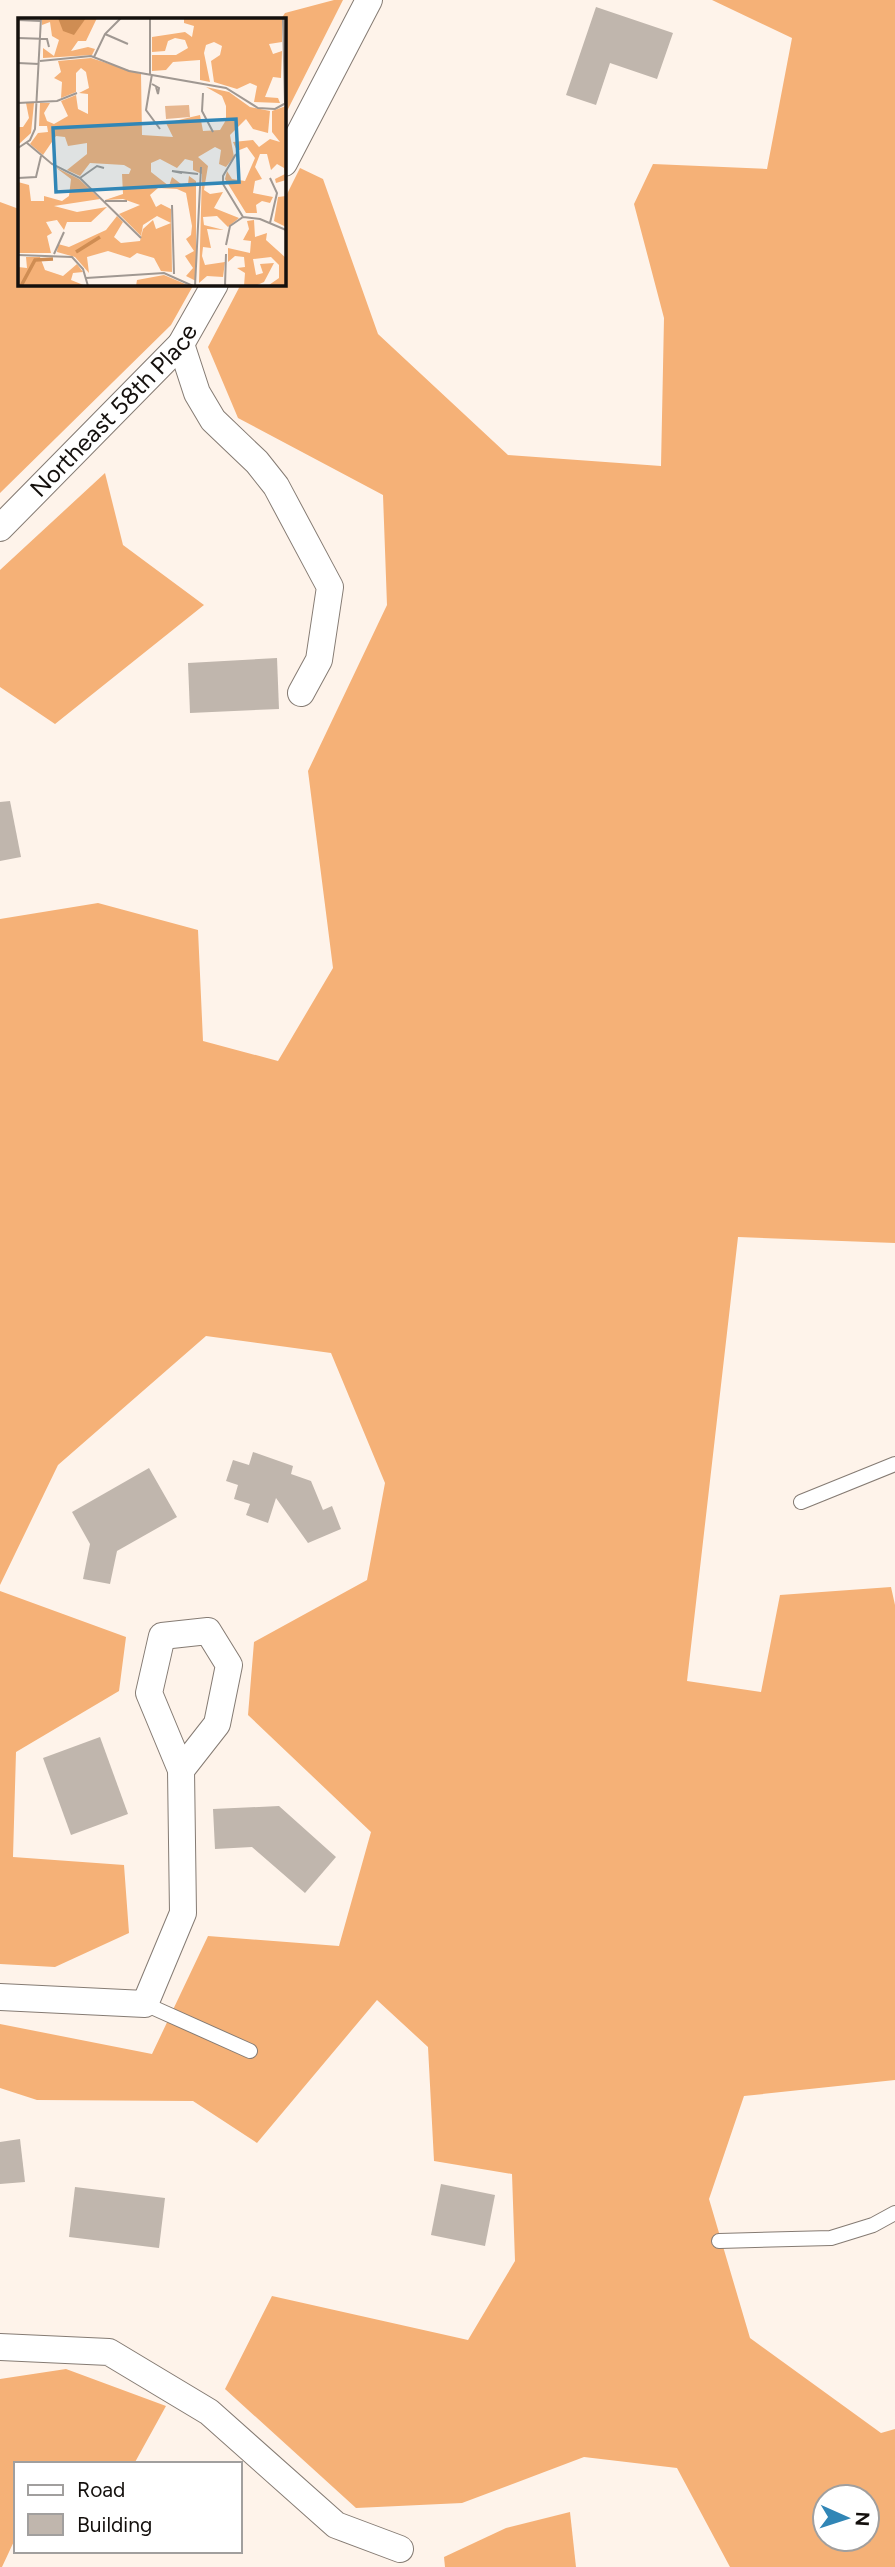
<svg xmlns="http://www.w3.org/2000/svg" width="895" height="2567" font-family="Figtree,sans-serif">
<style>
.forest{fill:#f5b177;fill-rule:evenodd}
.building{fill:#c0b6ad}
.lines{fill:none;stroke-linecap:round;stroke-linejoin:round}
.lane-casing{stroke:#857b73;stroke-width:16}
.street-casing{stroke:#857b73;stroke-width:28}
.lane{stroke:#fff;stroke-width:14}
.street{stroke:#fff;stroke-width:26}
.labels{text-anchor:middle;stroke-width:6;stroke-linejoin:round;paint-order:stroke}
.street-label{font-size:24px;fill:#14100d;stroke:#fff}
.inset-river{fill:none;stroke:#cf8d53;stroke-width:3.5}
.inset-road{fill:none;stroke:#a09892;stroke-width:2}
.view{fill:#3186b6;fill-opacity:0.15;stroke:#3186b6;stroke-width:3.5}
.inset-edge{fill:none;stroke:#14100d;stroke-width:3.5}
</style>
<rect width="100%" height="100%" fill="#fef3ea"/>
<g class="forest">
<path d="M 334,0 L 343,0 L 284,117 L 284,19 L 281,19 L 285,13 Z"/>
<path d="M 712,0 L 895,0 L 895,1243 L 738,1237 L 687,1681 L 761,1692 L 780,1595 L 891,1587 L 895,1605 L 895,2080 L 744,2096 L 709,2199 L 750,2338 L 881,2433 L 895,2429 L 895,2567 L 730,2567 L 677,2468 L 584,2457 L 462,2503 L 356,2508 L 225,2389 L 272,2296 L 468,2340 L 515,2261 L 512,2174 L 434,2161 L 428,2047 L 377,2000 L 257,2143 L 193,2101 L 37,2100 L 0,2088 L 0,2024 L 152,2054 L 208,1936 L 339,1946 L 371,1832 L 248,1715 L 254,1642 L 367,1580 L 385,1483 L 331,1353 L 206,1336 L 58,1465 L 0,1585 L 0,919 L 98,903 L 198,930 L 203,1041 L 278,1061 L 333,968 L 308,771 L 387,605 L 383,495 L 238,418 L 208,347 L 241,284 L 284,284 L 284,200 L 300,168 L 323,179 L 378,334 L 508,455 L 661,466 L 664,318 L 634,204 L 653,164 L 767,169 L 792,38 ZM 825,2497 L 867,2497 L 867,2539 L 825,2539 Z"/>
<path d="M 0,202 L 19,209 L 19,284 L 194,284 L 171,325 L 0,493 Z"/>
<path d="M 105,473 L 123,545 L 204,605 L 55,724 L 0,687 L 0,570 Z"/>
<path d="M 0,1591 L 126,1637 L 119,1691 L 16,1752 L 13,1857 L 124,1865 L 129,1933 L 55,1967 L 0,1964 Z"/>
<path d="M 66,2369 L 166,2406 L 134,2464 L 16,2464 L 16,2537 L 2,2567 L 0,2567 L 0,2379 Z"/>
<path d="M 570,2512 L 576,2567 L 445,2567 L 444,2557 L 506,2528 Z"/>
</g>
<g class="building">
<path d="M 596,7 L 673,33 L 657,79 L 610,63 L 596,105 L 566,95 Z"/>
<path d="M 277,658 L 279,709 L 190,713 L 188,663 Z"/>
<path d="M 10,801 L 21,857 L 0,861 L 0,802 Z"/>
<path d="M 253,1452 L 293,1466 L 291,1474 L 311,1481 L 323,1510 L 332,1506 L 341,1529 L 308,1543 L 276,1498 L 268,1523 L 246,1515 L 250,1504 L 234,1499 L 238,1485 L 226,1481 L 233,1460 L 249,1465 Z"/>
<path d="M 149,1468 L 177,1517 L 117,1551 L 110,1584 L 83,1579 L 90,1544 L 72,1512 Z"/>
<path d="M 100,1737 L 128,1814 L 71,1835 L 43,1758 Z"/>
<path d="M 279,1806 L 336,1857 L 305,1893 L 252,1847 L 215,1849 L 213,1809 Z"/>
<path d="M 20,2139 L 25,2182 L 0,2184 L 0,2142 Z"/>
<path d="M 441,2184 L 495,2195 L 485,2246 L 431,2235 Z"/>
<path d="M 75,2187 L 165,2198 L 159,2248 L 69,2237 Z"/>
</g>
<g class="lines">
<defs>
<g id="lane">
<path d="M 801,1502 L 895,1464"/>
<path d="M 145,2004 L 250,2051"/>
<path d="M 719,2241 L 831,2238 L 873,2225 L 895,2213"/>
</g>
<g id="street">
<path d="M 284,163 L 369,0"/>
<path d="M 181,344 L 197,393 L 213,420 L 257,462 L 276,486 L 330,587 L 319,660 L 301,693"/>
<path id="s1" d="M 0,528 L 181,344 L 215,284"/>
<path d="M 0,1997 L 145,2004 L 183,1913 L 181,1770 L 217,1724 L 229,1665 L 208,1631 L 162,1636 L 149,1693 L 181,1770"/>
<path d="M 0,2347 L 109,2352 L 209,2412 L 336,2525 L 400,2549"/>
</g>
</defs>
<use href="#lane" class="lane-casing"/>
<use href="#street" class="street-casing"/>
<use href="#lane" class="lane"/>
<use href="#street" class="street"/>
</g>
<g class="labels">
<g class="street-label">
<text dy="8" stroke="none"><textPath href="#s1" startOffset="164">Northeast 58th Place</textPath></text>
</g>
</g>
<g transform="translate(18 18)">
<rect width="268" height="268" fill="#fef3ea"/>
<path d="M 171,87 L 172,99 L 148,101 L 147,88 Z" fill="#e7b68e"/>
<path d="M 24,0 L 79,0 L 68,23 L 60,23 L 53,33 L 70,29 L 77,31 L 74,37 L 25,40 L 25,30 L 36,38 L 41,22 L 34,18 L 32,4 L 24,7 ZM 166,0 L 264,0 L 264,24 L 251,26 L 255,36 L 264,33 L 263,60 L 255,59 L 247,79 L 260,80 L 262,85 L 236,84 L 239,68 L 232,65 L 219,71 L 196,64 L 193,43 L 202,37 L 204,28 L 196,24 L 188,27 L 186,35 L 192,64 L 182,62 L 182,42 L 155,44 L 148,52 L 134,53 L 134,37 L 158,37 L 170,30 L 167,22 L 157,20 L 150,23 L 147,33 L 134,34 L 134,19 L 167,14 L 174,19 L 176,8 L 166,5 ZM 73,40 L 123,56 L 124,117 L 155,119 L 148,105 L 182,97 L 185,113 L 202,112 L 208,102 L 208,88 L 204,78 L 188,69 L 211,74 L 232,89 L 252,93 L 250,115 L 235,111 L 228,101 L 212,117 L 216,139 L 208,149 L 201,146 L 203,132 L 197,129 L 180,139 L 190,148 L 186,172 L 192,176 L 205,174 L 196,190 L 221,200 L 210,209 L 199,198 L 185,199 L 186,207 L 206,212 L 189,211 L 193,230 L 185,229 L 184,238 L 187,247 L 207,244 L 205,259 L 189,258 L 181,265 L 184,156 L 175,152 L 175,143 L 167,141 L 159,150 L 142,141 L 133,145 L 133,154 L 151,168 L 154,159 L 163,166 L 170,166 L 171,158 L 178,163 L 178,263 L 168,258 L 175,250 L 167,238 L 176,233 L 168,221 L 173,217 L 174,208 L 168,175 L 159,171 L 140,170 L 132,177 L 138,189 L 143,186 L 153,191 L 154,254 L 143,253 L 136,240 L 119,235 L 112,240 L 90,233 L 69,239 L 71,255 L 57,239 L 39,234 L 40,226 L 51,229 L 88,212 L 99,198 L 105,204 L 96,219 L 103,225 L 122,223 L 125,211 L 135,202 L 138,211 L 153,205 L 139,198 L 125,207 L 123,218 L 101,196 L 122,187 L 105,181 L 87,182 L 105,176 L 104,156 L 111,156 L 113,151 L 106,147 L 72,145 L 62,158 L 49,152 L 69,136 L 69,125 L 50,128 L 47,119 L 38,118 L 25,137 L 12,126 L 20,115 L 30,114 L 29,108 L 21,108 L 22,85 L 32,85 L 26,95 L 29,103 L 36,106 L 50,98 L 43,83 L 58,77 L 60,91 L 70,96 L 70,76 L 61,75 L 71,70 L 68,54 L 63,50 L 58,55 L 58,74 L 43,80 L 44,64 L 36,60 L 43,54 L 40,43 ZM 8,85 L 16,85 L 13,115 L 0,127 L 0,109 L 5,109 L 11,100 ZM 268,88 L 268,162 L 258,165 L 257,161 L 267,156 L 266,150 L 259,146 L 253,152 L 249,136 L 242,136 L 237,149 L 244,161 L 237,163 L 235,175 L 255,179 L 252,185 L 244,183 L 238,187 L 239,195 L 228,195 L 207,161 L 209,153 L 214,161 L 227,163 L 237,140 L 229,129 L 219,133 L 215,124 L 235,122 L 241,129 L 252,121 L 262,124 L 254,114 L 254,93 ZM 37,149 L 61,161 L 82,181 L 36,188 L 59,194 L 89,189 L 73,204 L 49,204 L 46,212 L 39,202 L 28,204 L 34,215 L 29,218 L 33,235 L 0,235 L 0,164 L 11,167 L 13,183 L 26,183 L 26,178 L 44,183 L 51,178 L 53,161 ZM 268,178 L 268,209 L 256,203 L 260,179 ZM 236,202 L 237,219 L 249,215 L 248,222 L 268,240 L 268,268 L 251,267 L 261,260 L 261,247 L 253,239 L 235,241 L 238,257 L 245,255 L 242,246 L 256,245 L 246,264 L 237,268 L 226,268 L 227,255 L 219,250 L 227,249 L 226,239 L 217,238 L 210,244 L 210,230 L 232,235 L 233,223 L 225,222 L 231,211 L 229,203 ZM 8,239 L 22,239 L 27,252 L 45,258 L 59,246 L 65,254 L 55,255 L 53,262 L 68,268 L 0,268 L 0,249 L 9,250 ZM 146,257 L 172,268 L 118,268 L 119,262 Z" fill="#f5b177"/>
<path d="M 40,0 L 68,0 L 56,17 L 45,13 Z" fill="#cf8d53"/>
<path class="inset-river" d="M 58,234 L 82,219M 3,268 L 17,242 L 35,241"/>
<path class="inset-road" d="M 265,0 L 267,86M 0,2 L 23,3M 87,16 L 110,26M 0,20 L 29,21 L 31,29M 76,39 L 87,16 L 103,0M 22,43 L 73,38 L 111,53 L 208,70 L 240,90 L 257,91 L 268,85M 0,45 L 21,46M 132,56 L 132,0M 134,56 L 128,92 L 142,111M 134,66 L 141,70 L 140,76 L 138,69M 185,75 L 184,93 L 195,114M 0,85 L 39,83 L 59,75M 9,125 L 34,146 L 62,160 L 123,220M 0,130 L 12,122 L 17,111 L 23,0M 218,136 L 205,158 L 205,166 L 225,199M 164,155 L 154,153 L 180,156M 0,160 L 18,159 L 23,138M 62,160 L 79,148 L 86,150M 252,160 L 259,175 L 252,205M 87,183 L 109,183M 154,187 L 156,256M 225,199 L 242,201 L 268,212M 208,227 L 212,208 L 225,199M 36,236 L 46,214M 0,237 L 54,239 L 65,251 L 70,268M 68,260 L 146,255 L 175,268M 177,268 L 183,149M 207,268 L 208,236"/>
<path class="view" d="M 218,101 L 221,164 L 38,174 L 35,110 Z"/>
<rect width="268" height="268" class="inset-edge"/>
</g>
<rect x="14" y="2462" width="228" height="91" fill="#ffffff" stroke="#a19f9e" stroke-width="2"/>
<rect x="28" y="2485" width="35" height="10" fill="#ffffff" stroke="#a19f9e" stroke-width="2"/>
<text x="77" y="2497" font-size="21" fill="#14100d">Road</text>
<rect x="28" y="2514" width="35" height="21" fill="#c0b6ad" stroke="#a19f9e" stroke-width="2"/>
<text x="77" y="2532" font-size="21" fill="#14100d">Building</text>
<g transform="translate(846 2518) rotate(93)"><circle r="33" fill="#ffffff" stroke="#a19f9e" stroke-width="2"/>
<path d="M0-5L12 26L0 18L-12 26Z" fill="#3186b6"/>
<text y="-10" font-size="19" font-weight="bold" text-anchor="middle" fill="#14100d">N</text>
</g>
</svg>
